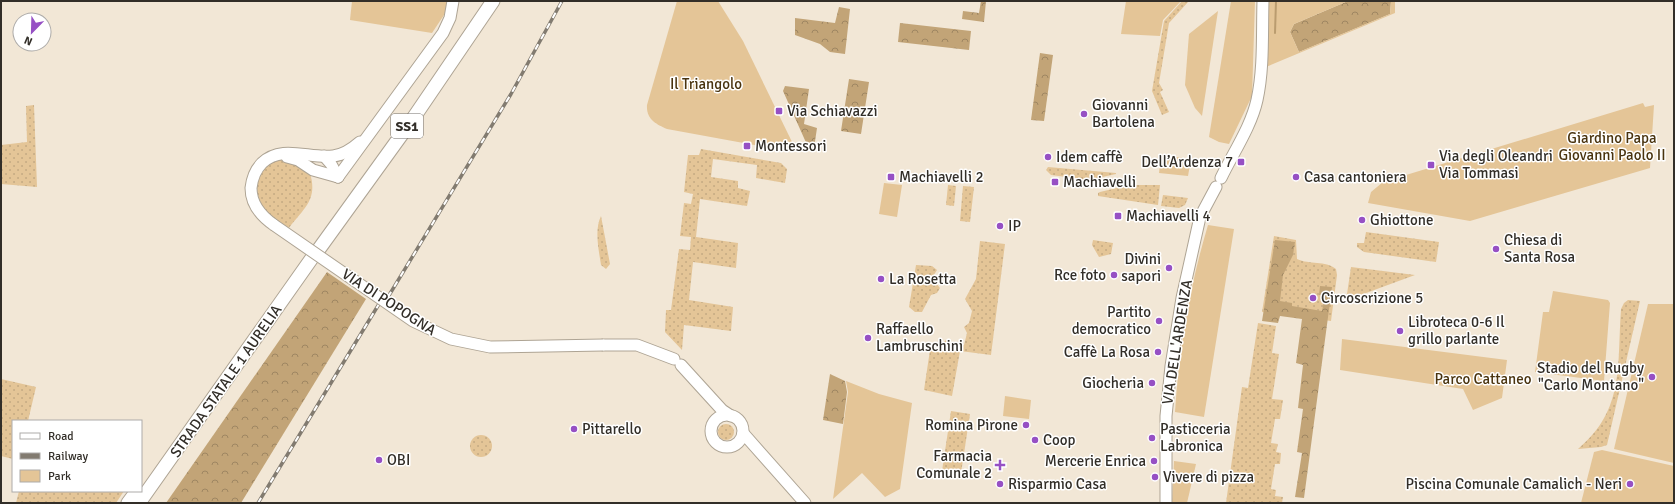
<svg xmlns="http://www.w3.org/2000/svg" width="1675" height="504" font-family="Signika,sans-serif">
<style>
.grass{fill:url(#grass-dots)}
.forest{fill:url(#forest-crowns)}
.park{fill:#e4c597}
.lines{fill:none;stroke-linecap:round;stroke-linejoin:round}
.stream{stroke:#ba9c6f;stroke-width:2}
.major-casing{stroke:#aea494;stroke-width:13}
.highway-casing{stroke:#aea494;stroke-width:15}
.major{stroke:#fff;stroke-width:11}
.highway{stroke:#fff;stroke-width:13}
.rail-casing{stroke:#827b70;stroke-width:3.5}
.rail{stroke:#fff;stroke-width:2;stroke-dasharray:6;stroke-linecap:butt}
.major-bridge-casing{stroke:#aea494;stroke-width:13;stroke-linecap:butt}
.major-bridge{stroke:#fff;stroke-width:11}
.poi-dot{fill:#9650c4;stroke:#fff;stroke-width:1.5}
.labels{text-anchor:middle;stroke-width:3;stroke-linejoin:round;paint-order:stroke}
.shield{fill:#fff;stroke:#706d68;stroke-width:1}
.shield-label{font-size:14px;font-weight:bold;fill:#322e28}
.park-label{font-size:15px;fill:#49330e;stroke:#fff}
.poi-label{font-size:15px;fill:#322e28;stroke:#fff;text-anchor:start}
.street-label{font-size:15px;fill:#322e28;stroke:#fff}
</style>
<defs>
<pattern id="grass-dots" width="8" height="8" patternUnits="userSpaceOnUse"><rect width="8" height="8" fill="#e4c597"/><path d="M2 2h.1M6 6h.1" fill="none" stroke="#c4aa82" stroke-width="1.8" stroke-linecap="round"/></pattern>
<pattern id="forest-crowns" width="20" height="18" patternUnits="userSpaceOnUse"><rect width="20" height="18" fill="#c2a477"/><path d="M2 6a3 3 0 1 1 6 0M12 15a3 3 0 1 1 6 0" fill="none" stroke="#9e8662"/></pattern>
</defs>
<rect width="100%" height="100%" fill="#f2e7d6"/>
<g class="grass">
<path d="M 1182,1 L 1189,1 L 1169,23 L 1159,83 L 1163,90 L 1160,92 L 1169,112 L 1162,115 L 1152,91 L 1164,21 Z"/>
<path d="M 34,105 L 37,187 L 1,184 L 1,145 L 27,142 L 26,106 Z"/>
<path d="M 701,149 L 781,163 L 787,169 L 785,183 L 756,178 L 757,165 L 713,159 L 711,177 L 738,181 L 738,188 L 750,191 L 747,206 L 700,199 L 696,237 L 738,243 L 736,268 L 693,262 L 689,300 L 733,307 L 731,331 L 684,325 L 682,350 L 665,332 L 666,310 L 671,310 L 679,249 L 690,250 L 691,237 L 680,236 L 684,203 L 691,204 L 693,194 L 684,192 L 688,155 L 699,155 Z"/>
<path d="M 280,159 L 288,159 L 310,173 C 318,200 304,208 289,228 C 283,224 276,221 270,216 C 251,198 252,166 280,159 Z"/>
<path d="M 1048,167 L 1116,173 L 1116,174 L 1089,180 L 1051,175 L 1046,170 Z"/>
<path d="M 948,185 L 956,186 L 954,206 L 946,205 Z"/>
<path d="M 1129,185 L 1160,185 L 1158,205 L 1098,196 L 1098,193 L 1100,192 Z"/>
<path d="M 963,186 L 974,187 L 970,222 L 960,221 Z"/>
<path d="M 1163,195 L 1188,198 L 1185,205 L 1179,208 L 1161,206 Z"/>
<path d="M 601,216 L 610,264 L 606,269 L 601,265 C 599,251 594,230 601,216 Z"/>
<path d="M 1366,232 L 1439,242 L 1436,262 L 1364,252 L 1357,247 L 1357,243 L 1364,243 Z"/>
<path d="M 1274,236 L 1296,240 L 1297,259 C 1310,265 1325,260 1336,269 L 1337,275 L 1331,321 L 1262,312 Z"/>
<path d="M 1093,240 L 1113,243 L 1111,254 L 1099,257 L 1092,245 Z"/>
<path d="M 980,241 L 1005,244 L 991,355 L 960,351 L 952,396 L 924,390 L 930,350 L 937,348 L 946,340 L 955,346 L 964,345 L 967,333 L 964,327 L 969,323 L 972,311 L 965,299 L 976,279 Z"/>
<path d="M 916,265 L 932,266 L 937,270 L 932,278 L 940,288 L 937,293 L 931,295 L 922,312 L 915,312 L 909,307 Z"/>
<path d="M 1351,267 L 1415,275 L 1358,296 L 1347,294 Z"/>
<path d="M 1628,300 L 1640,301 L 1607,445 L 1601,447 L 1578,449 C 1625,410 1617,365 1621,309 L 1624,303 Z"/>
<path d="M 1258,323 L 1276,326 L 1272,353 L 1279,354 L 1272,399 L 1283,400 L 1280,419 L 1275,419 L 1271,443 L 1278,444 L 1276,452 L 1281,453 L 1280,464 L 1275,464 L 1271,489 L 1276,490 L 1275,496 L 1283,497 L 1282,503 L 1226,503 L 1242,387 L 1248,388 Z"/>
<path d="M 1,379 L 36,387 L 28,421 L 13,421 L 13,459 L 1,456 Z"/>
<path d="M 951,411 L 970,414 L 961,473 L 942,471 Z"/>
<circle cx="726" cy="432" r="8"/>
<circle cx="481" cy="446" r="11"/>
<path d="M 19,491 L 124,491 L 116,503 L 16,503 Z"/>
</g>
<g class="forest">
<path d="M 981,1 L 986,1 L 984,22 L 962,19 L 963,11 L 979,13 Z"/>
<path d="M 1348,1 L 1391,1 L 1390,14 L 1299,52 L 1290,32 L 1294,24 Z"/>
<path d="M 839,7 L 850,9 L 845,54 L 830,52 L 820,44 L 795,35 L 795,18 L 835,23 Z"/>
<path d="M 900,23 L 971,31 L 969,50 L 898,42 Z"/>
<path d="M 1040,53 L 1053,55 L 1044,121 L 1031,120 Z"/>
<path d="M 849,79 L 869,82 L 861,134 L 841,131 Z"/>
<path d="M 785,86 L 809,89 L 804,124 L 817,128 L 814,148 L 808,147 L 783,91 Z"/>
<path d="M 1275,240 L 1295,242 L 1293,255 L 1283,275 L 1280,301 L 1292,303 L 1292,306 L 1322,311 L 1325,296 L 1319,295 L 1320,286 L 1332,287 L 1304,498 L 1295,497 L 1302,453 L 1297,452 L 1303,409 L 1298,408 L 1303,365 L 1296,363 L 1302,319 L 1280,316 L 1278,323 L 1262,321 Z"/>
<path d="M 327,272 L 366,299 L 241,503 L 166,503 Z"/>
<path d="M 830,374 L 845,381 L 847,392 L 843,424 L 823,420 Z"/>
</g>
<g class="park">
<path d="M 352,1 L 448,1 L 446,12 L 432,33 L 350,20 Z"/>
<path d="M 677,1 L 718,1 L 743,41 L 793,144 L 792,152 L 667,129 C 656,124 646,119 647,105 Z"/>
<path d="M 1126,1 L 1181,1 L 1163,20 L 1160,36 L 1121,34 Z"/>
<path d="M 1231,1 L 1255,1 L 1252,96 L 1229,144 L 1219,142 L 1209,137 Z"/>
<path d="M 1269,1 L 1348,1 L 1294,24 L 1290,32 L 1299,52 L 1390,14 L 1391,1 L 1395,1 L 1395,13 L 1266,67 Z"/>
<path d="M 1218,11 L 1202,116 L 1195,108 L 1185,85 L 1189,34 Z"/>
<path d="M 1643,103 L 1645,107 L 1654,105 L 1650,168 L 1470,221 L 1368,203 L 1371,192 L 1383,182 Z"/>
<path d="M 1161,155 L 1191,159 L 1188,176 L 1159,173 Z"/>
<path d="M 884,183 L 902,185 L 897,217 L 879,214 Z"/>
<path d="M 1208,225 L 1234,229 L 1204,417 L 1175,412 C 1179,349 1190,285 1208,225 Z"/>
<path d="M 1553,291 L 1608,300 L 1610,303 L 1604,381 L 1535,372 L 1543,312 L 1549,312 Z"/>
<path d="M 1648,304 L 1674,304 L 1674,463 L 1614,449 Z"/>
<path d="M 1342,339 L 1507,360 L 1502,398 L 1473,410 L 1463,389 L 1340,370 Z"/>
<path d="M 846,381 L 879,394 L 912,403 L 900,489 L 885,497 L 862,473 L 833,499 L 848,392 Z"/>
<path d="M 1005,396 L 1031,400 L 1029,419 L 1003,416 Z"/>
<path d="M 1602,450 L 1674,466 L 1674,503 L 1581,503 L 1594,452 Z"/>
<path d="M 1174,461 L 1196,464 L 1187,503 L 1172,503 Z"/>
</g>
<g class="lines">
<path class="stream" d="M 1275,33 L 1276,1"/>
<defs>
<g id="major">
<path d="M 324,156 L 331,164 L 338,177"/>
<path d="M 287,157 L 298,160 L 313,170 L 338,177"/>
<path d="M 338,177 L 443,33 L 450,18 L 453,1"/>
<path d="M 1221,178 C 1233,153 1251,127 1257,100 C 1264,68 1262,33 1263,1"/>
<path d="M 274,225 C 261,216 251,205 251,188 C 252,179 255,170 262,163 C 282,144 309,159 333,156 C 344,155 352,149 360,142"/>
<path d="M 603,345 L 637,345 L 674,359"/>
<path d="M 681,365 L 722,410 L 731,416"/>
<circle cx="727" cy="431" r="16"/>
<path d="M 743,433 L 805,503"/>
<path d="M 1166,503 L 1166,416 L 1171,366 L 1182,298 L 1200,217 L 1216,187"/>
</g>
<g id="highway">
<path d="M 319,249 L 410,123 L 493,1"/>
<path d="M 128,503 L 137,491"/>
<path d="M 139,503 L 312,258"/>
</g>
</defs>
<use href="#major" class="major-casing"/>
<use href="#highway" class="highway-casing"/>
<use href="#major" class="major"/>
<use href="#highway" class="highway"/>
<defs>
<g id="rail">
<path d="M 388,297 L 511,94 L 562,1"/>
<path d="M 258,503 L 379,304"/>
</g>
</defs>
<use href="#rail" class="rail-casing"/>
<use href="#rail" class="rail"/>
<defs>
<path id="major-bridge" d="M 274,225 L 413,321 L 451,339 L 490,347 L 603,345"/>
</defs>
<use href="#major-bridge" class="major-bridge-casing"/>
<use href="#major-bridge" class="major-bridge"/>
</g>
<g class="poi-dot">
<rect x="775" y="107" width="8" height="8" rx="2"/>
<circle cx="1084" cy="114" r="4"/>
<rect x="743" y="142" width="8" height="8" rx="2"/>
<circle cx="1048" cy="157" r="4"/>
<rect x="1237" y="158" width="8" height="8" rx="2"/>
<rect x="1427" y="161" width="8" height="8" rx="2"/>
<rect x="887" y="173" width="8" height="8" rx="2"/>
<circle cx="1296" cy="177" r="4"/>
<rect x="1051" y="178" width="8" height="8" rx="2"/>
<rect x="1114" y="212" width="8" height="8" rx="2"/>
<circle cx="1362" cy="220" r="4"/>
<circle cx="1000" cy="226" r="4"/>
<circle cx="1496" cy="249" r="4"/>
<circle cx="1169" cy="268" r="4"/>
<circle cx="1114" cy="275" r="4"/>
<circle cx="881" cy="279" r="4"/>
<circle cx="1313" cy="298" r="4"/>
<circle cx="1159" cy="321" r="4"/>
<circle cx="1400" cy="331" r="4"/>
<circle cx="868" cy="338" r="4"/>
<circle cx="1158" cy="352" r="4"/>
<circle cx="1652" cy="377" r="4"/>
<circle cx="1152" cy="383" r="4"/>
<circle cx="1026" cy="425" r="4"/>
<circle cx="574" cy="429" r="4"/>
<circle cx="1152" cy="438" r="4"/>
<circle cx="1035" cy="440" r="4"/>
<circle cx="379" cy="460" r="4"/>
<circle cx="1154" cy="461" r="4"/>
<path d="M998 459h4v4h4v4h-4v4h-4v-4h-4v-4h4z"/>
<circle cx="1155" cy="477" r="4"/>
<circle cx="1000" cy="484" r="4"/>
<circle cx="1630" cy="484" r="4"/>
</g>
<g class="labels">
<rect class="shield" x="391" y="114" width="32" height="24" rx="3"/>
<g class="shield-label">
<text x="407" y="131">SS1</text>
</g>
<g class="park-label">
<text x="706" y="89">Il Triangolo</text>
<text x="1612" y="143">Giardino Papa<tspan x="1612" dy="17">Giovanni Paolo II</tspan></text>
<text x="1483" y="384">Parco Cattaneo</text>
</g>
<g class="poi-label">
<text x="1092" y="110">Giovanni<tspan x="1092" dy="17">Bartolena</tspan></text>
<text x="787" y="116">Via Schiavazzi</text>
<text x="755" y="151">Montessori</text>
<text x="1439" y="161">Via degli Oleandri<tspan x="1439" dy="17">Via Tommasi</tspan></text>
<text x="1056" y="162">Idem caffè</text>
<text x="1233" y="167" text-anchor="end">Dell’Ardenza 7</text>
<text x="899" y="182">Machiavelli 2</text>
<text x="1304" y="182">Casa cantoniera</text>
<text x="1063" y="187">Machiavelli</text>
<text x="1126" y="221">Machiavelli 4</text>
<text x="1370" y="225">Ghiottone</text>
<text x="1008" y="231">IP</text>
<text x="1504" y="245">Chiesa di<tspan x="1504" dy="17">Santa Rosa</tspan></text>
<text x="1161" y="264" text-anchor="end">Divini<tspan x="1161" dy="17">sapori</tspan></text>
<text x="1106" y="280" text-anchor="end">Rce foto</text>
<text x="889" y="284">La Rosetta</text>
<text x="1321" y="303">Circoscrizione 5</text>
<text x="1151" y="317" text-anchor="end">Partito<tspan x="1151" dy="17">democratico</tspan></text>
<text x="1408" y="327">Libroteca 0-6 Il<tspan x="1408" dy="17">grillo parlante</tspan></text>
<text x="876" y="334">Raffaello<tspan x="876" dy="17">Lambruschini</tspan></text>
<text x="1150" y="357" text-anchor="end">Caffè La Rosa</text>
<text x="1644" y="373" text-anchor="end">Stadio del Rugby<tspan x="1644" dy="17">"Carlo Montano"</tspan></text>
<text x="1144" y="388" text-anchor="end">Giocheria</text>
<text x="1018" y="430" text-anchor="end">Romina Pirone</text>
<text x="582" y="434">Pittarello</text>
<text x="1160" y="434">Pasticceria<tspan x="1160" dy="17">Labronica</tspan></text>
<text x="1043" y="445">Coop</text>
<text x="992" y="461" text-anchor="end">Farmacia<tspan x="992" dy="17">Comunale 2</tspan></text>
<text x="387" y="465">OBI</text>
<text x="1146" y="466" text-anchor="end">Mercerie Enrica</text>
<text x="1163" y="482">Vivere di pizza</text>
<text x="1008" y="489">Risparmio Casa</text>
<text x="1622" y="489" text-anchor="end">Piscina Comunale Camalich - Neri</text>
</g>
<g class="street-label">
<text transform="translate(389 302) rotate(33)" y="5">VIA DI POPOGNA</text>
<text transform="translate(1177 342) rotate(-81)" y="5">VIA DELL'ARDENZA</text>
<text transform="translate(226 381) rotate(-55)" y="5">STRADA STATALE 1 AURELIA</text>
</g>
</g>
<rect width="1675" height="504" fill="none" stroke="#322e28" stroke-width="4"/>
<rect x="12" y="420" width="130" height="72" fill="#ffffff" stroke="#adaba9"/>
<rect x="20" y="433" width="20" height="6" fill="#ffffff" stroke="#adaba9"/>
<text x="48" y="440" font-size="12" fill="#322e28">Road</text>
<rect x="20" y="453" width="20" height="6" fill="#827b70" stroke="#adaba9"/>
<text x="48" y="460" font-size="12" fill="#322e28">Railway</text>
<rect x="20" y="470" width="20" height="12" fill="#e4c597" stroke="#adaba9"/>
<text x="48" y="480" font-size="12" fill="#322e28">Park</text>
<g transform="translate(32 32) rotate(203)"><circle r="19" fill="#ffffff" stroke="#adaba9"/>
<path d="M0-3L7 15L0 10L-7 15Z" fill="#9650c4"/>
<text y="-6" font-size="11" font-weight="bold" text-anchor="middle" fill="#322e28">N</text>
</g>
</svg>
